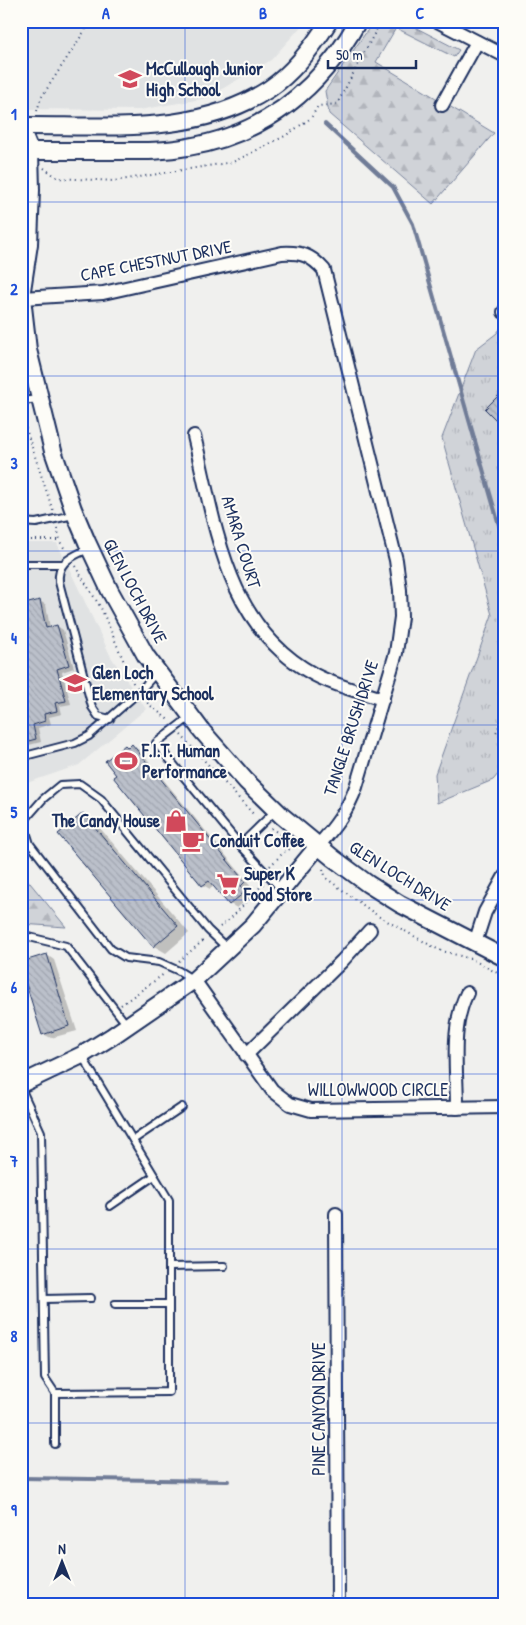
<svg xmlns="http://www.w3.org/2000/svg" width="526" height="1625" font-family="'Patrick Hand',sans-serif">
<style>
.built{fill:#e0e2e3}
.grass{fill:url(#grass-tufts);stroke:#76819b}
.forest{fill:url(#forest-firs);stroke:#76819b}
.shadow{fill:#0003}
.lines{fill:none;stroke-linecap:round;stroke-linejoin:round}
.stream{stroke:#6f7b97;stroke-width:4}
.building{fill:url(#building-back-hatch);stroke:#1b2f5e}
.service-casing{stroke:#1b2f5e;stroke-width:10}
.minor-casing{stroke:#1b2f5e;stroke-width:16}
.tertiary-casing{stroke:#1b2f5e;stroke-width:20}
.path{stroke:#1b2f5e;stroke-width:2;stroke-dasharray:1 4;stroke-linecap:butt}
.service{stroke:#fdfcf7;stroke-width:6}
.minor{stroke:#fdfcf7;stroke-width:12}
.tertiary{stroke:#fdfcf7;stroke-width:16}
.grid{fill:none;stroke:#1d4ed8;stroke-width:1;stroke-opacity:0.55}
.labels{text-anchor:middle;stroke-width:4;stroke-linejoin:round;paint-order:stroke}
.poi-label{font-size:18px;font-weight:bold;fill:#1b2f5e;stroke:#fdfcf7;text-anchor:start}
.street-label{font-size:18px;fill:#1b2f5e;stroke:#fdfcf7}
.neatline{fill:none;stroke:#1d4ed8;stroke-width:2}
.grid-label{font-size:16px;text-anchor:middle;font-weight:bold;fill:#1d4ed8}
</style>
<defs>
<pattern id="grass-tufts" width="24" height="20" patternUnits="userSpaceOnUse" patternTransform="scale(1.25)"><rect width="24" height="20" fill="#d0d3d8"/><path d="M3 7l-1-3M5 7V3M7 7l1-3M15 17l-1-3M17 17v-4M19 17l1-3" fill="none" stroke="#b2b5bc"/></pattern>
<pattern id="forest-firs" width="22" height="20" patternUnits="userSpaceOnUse" patternTransform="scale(1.25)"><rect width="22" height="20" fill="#d0d3d8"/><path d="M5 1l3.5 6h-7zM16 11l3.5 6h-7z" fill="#b2b5bc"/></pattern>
<pattern id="building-back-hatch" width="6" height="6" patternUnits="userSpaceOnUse" patternTransform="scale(1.25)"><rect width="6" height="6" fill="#bbc0ca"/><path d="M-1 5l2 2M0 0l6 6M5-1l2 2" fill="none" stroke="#a0a5b0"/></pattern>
</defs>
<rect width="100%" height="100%" fill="#f0f0ee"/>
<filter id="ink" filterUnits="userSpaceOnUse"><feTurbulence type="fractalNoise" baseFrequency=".02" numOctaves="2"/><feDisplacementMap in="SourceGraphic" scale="10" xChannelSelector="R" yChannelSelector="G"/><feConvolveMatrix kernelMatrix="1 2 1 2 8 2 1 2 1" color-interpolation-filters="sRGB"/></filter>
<g filter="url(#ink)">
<g class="built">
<path d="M 21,21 L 306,21 L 271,60 L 207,98 L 139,110 L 21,109 Z"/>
<path d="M 21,543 L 57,543 L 111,657 L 146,709 L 79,765 L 21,785 Z"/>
</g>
<path class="grass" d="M 505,322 L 505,766 L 493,780 L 437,803 L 435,774 L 492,615 L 442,438 L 476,349 L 497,333 Z"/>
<g class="forest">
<path d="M 374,21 L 403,21 L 459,50 L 454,57 L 396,28 L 376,62 L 494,133 L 433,204 L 329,114 L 325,91 Z"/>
<path d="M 21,872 L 66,927 L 21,924 Z"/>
</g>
<g class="shadow">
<path d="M 40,601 L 46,605 L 50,628 L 57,626 L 63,630 L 74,668 L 62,672 L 71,704 L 60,706 L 62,714 L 49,717 L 51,724 L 38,728 L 41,742 L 21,747 L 21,606 Z"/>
<path d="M 125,746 L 129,749 L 132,746 L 139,750 L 251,886 L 247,890 L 251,896 L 237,908 L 230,904 L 215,885 L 210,889 L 203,885 L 115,777 L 118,775 Z"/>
<path d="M 83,815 L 94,821 L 189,933 L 166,953 L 154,946 L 60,834 Z"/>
<path d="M 47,955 L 54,960 L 77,1031 L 51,1038 L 43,1034 Z"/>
</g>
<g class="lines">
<g class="stream">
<path d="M 325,124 L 393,187 L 413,224 L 505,546"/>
<path d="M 21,1478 L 228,1481"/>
</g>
</g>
<g class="building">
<path d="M 505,389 L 505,429 L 485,409 Z"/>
<path d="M 40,600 L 46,628 L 57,625 L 69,665 L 57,669 L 66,701 L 55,703 L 57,711 L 44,714 L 45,721 L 33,725 L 36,739 L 21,743 L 21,605 Z"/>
<path d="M 132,744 L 245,882 L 241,886 L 245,892 L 229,905 L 209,881 L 202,886 L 113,777 L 116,775 L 105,761 L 125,745 L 128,748 Z"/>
<path d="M 83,813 L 178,926 L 153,947 L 58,834 Z"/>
<path d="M 47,954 L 69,1026 L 42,1035 L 21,968 L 21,962 Z"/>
</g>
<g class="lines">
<defs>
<g id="service">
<path d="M 21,401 L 39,399"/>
<path d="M 21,522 L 36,523 L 74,515"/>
<path d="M 88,549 C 72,557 57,561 59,582 L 92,707 L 98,716 L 110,719"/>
<path d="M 21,564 L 62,564"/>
<path d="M 190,717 L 156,743 L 240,845 L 275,811"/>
<path d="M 21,757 L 75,743 L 89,736 L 139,692 L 157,672"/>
<path d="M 240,845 L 282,890"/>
<path d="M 21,935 L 66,946 L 127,1025"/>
<path d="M 192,979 L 179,971 L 159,962 L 126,958 L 111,949 L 30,844 L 23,822 L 43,799 L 60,785 L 80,784 L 101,799 L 208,930 L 227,948"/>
<path d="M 21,1088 L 41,1132 L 45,1378 L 55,1393 L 169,1392 L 169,1200 L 82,1056"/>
<path d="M 133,1140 L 182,1107"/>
<path d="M 110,1206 L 154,1176"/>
<path d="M 169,1267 L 224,1266"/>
<path d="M 44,1299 L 91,1298"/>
<path d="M 115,1304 L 169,1304"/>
<path d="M 55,1444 L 55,1393"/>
</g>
<g id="minor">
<path d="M 437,21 L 505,56"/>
<path d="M 442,105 L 477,42"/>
<path d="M 22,298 L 103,293 L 282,253 C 301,252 311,255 324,270 L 396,560 L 400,590 L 401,617 L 396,653 L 356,787 C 348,810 334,828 318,846"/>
<path d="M 504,312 L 505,311"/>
<path d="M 194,436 C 216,526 225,626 315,675 C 336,686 360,692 383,699"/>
<path d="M 475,943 L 485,912 L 505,876"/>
<path d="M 194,980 L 272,1090 L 290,1104 L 311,1110 L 505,1107"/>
<path d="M 246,1055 L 342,961 L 370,930"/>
<path d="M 457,1108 C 457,1070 450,1027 467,993"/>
<path d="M 336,1214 L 338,1604"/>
</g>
<g id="tertiary">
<path d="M 21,126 C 104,125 196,137 269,89 C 294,72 313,47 329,21"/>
<path d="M 21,129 L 30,151 L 31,190 L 29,244 L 22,290"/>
<path d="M 21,151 C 50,151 79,151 108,151 C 135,151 162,152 188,147 C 265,134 321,88 358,21"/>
<path d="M 21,289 L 28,350 L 53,451 L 73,509 L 87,542 L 110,591 L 146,656 L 202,731 L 246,781 L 282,816 L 333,858 L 368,884 L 400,904 L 505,958"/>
<path d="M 21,1084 L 82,1055 L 111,1037 L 194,980 L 253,925 L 318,846"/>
</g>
</defs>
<use href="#service" class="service-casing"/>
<use href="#minor" class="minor-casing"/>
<use href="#tertiary" class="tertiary-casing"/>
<g class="path">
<path d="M 485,21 L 505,30"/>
<path d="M 37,111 L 41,98 L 91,21"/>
<path d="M 44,168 L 58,178 L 114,181 L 233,162 L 285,136 L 311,118 L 318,106 L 337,104 L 381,21"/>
<path d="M 21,414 L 53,511"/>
<path d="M 57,528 L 61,543 L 66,551"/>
<path d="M 21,540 L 59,540"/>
<path d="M 75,566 L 101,608 L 134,685"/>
<path d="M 144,699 C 151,708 162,713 170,722"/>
<path d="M 505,713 L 496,733 L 502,736 L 505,733"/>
<path d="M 181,735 L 255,816"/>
<path d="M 271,828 L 288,840"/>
<path d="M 270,866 L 284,852 L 296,846"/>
<path d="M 323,869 L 326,878 L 378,916 L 439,950 L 471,959 L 505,977"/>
<path d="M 220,927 L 233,916 L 264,883"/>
<path d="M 179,961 L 204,940"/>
<path d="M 121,1005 L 164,974"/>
</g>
<use href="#service" class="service"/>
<use href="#minor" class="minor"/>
<use href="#tertiary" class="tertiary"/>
</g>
</g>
<path class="grid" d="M 185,21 L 185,1604M 342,21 L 342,1604M 21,202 L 505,202M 21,376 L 505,376M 21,551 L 505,551M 21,725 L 505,725M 21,900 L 505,900M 21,1074 L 505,1074M 21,1249 L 505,1249M 21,1423 L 505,1423"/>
<defs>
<symbol id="school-bare" viewBox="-9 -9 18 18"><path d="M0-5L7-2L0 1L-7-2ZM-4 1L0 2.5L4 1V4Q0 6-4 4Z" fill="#d1495b" stroke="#fdfcf7" stroke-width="2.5" paint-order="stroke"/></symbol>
<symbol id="stadium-bare" viewBox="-9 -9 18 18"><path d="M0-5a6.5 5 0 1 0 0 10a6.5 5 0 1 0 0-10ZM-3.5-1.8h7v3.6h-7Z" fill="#d1495b" stroke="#fdfcf7" stroke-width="2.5" paint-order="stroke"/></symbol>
<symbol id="shop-bare" viewBox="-9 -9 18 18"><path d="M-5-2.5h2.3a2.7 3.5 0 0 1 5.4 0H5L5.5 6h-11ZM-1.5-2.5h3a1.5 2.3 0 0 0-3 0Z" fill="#d1495b" stroke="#fdfcf7" stroke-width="2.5" paint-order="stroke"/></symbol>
<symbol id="cafe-bare" viewBox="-9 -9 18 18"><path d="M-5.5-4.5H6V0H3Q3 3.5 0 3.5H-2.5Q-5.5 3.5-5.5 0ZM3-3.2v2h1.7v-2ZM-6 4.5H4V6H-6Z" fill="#d1495b" stroke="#fdfcf7" stroke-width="2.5" paint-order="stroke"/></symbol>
<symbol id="supermarket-bare" viewBox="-9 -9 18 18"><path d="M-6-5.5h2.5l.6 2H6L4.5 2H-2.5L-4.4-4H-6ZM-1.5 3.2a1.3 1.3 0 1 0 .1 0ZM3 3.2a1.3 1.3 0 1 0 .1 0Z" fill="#d1495b" stroke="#fdfcf7" stroke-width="2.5" paint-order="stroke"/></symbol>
</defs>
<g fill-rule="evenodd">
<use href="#school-bare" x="114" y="63" width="32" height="32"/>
<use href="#school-bare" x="59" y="667" width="32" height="32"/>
<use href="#stadium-bare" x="110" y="745" width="32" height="32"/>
<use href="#shop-bare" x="160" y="805" width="32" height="32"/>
<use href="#cafe-bare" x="177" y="825" width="32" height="32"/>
<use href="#supermarket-bare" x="212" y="868" width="32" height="32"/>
</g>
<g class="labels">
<g class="poi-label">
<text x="146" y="75">McCullough Junior<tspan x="146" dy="21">High School</tspan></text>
<text x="92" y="679">Glen Loch<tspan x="92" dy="21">Elementary School</tspan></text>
<text x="142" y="757">F.I.T. Human<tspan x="142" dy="21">Performance</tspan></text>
<text x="160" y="827" text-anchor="end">The Candy House</text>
<text x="210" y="847">Conduit Coffee</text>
<text x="244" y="880">Super K<tspan x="244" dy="21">Food Store</tspan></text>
</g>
<g class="street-label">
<text transform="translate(156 261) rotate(-11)" y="6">CAPE CHESTNUT DRIVE</text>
<text transform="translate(241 542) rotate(73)" y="6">AMARA COURT</text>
<text transform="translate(135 591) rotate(62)" y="6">GLEN LOCH DRIVE</text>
<text transform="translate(351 728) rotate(-72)" y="6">TANGLE BRUSH DRIVE</text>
<text transform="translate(400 876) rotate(32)" y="6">GLEN LOCH DRIVE</text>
<text x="378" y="1096">WILLOWWOOD CIRCLE</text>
<text transform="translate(319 1409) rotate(-90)" y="6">PINE CANYON DRIVE</text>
</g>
</g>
<rect width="526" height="1625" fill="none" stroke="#fdfcf7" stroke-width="55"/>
<g transform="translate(62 1562)" stroke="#fdfcf7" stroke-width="4" paint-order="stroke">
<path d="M0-4L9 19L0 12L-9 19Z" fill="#1b2f5e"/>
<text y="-8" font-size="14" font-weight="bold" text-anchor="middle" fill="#1b2f5e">N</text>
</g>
<path d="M328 60v8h88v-8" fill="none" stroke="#1b2f5e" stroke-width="2.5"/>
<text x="336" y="60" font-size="15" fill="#1b2f5e" stroke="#fdfcf7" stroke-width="4" paint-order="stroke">50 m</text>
<rect x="28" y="28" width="470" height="1570" class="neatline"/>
<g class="grid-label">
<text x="106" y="19">A</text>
<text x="263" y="19">B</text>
<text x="420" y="19">C</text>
<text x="14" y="120">1</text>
<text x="14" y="295">2</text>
<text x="14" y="469">3</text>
<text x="14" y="644">4</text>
<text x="14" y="818">5</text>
<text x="14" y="993">6</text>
<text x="14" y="1167">7</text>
<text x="14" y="1342">8</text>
<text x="14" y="1516">9</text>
</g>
</svg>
